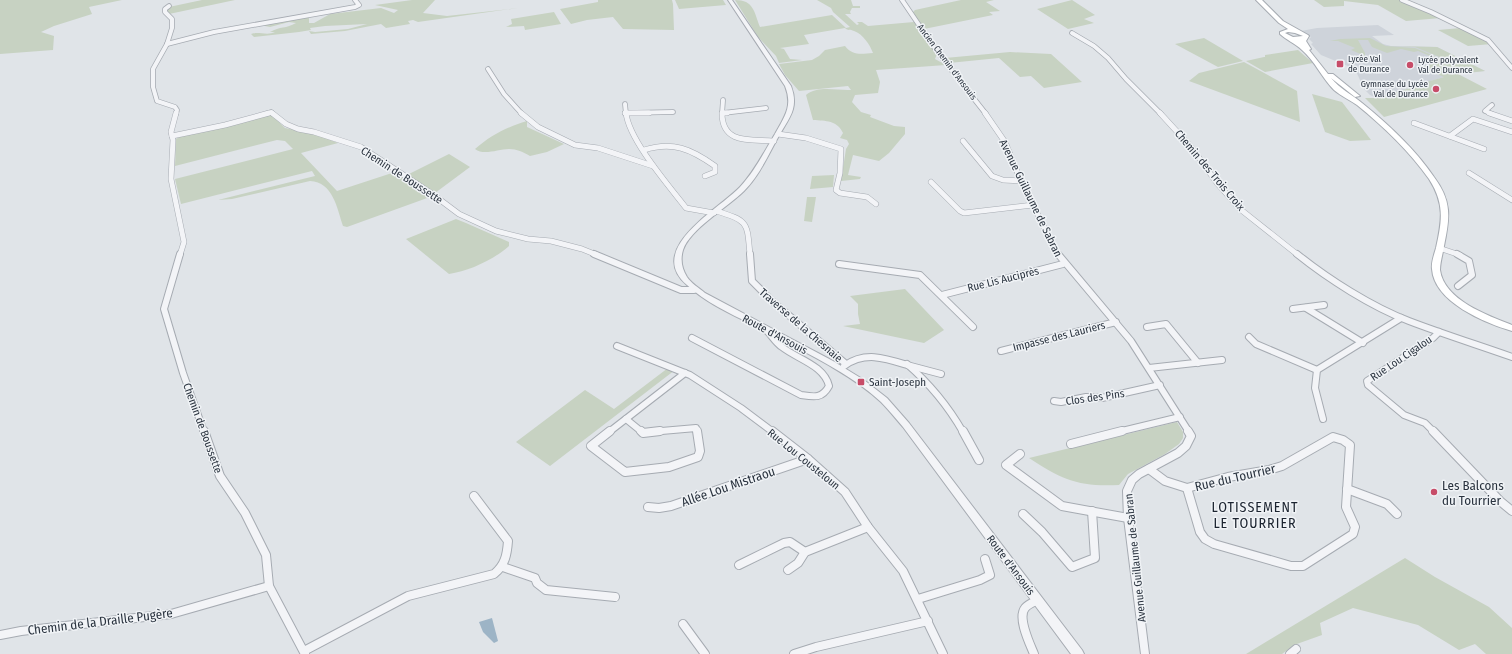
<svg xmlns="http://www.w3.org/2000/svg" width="1512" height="654" font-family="'Fira Sans Condensed',sans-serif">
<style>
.built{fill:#ced3da}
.green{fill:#c7d2c2}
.water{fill:#9db4c6}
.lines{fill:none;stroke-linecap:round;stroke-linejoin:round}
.minor-far3-casing{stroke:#a6abb2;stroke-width:5.5}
.minor-far2-casing{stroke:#a6abb2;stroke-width:6}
.minor-far1-casing{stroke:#a6abb2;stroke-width:8}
.minor-casing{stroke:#a6abb2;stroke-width:10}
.tertiary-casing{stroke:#a6abb2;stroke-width:2}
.secondary-casing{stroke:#a6abb2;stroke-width:2}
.minor-far3{stroke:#f3f4f7;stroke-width:4}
.minor-far2{stroke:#f3f4f7;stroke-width:5}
.minor-far1{stroke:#f3f4f7;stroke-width:6}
.minor{stroke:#f3f4f7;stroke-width:8}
.tertiary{fill:#f3f4f7;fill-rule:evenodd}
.secondary{fill:#fff;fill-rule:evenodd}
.poi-dot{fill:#c74c68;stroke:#f0f3f6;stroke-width:1.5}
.labels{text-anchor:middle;stroke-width:3;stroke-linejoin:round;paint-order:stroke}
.far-poi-label{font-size:9px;fill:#2a333f;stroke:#f0f3f6;text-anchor:start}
.far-street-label{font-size:9px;fill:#2a333f;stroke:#f0f3f6}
.street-label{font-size:11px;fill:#2a333f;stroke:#f0f3f6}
.poi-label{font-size:11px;fill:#2a333f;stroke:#f0f3f6;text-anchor:start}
.near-street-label{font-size:13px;fill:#2a333f;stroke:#f0f3f6}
.near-poi-label{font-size:13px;fill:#2a333f;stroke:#f0f3f6;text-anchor:start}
.near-neighbourhood-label{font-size:14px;letter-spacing:1px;fill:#1c2430;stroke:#f0f3f6}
</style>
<rect width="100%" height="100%" fill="#e0e4e8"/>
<path class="built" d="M 1378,25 L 1394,35 L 1372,36 L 1383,44 L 1391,46 L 1437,47 L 1485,71 L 1458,73 L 1424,83 L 1420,82 L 1407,86 L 1410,88 L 1376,98 L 1370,95 L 1364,89 L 1355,69 L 1321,55 L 1311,44 L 1313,43 L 1309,39 L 1311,37 L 1301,31 L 1317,28 Z"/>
<g class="green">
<path d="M 0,0 L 122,0 L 89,7 L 92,14 L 54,26 L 41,32 L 54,36 L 53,50 L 0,54 Z"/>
<path d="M 202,0 L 235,0 L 169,14 L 166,11 L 166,9 L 169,7 Z"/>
<path d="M 412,0 L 435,0 L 423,13 L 447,16 L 518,8 L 418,22 L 413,20 L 408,21 L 410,24 L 386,28 L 381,24 L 345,31 L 311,34 L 309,31 L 315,32 L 348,29 L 367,24 L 325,26 L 310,28 L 311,30 L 299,32 L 254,37 L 251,34 C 258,31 267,36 275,32 L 270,32 C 280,26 286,29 296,23 L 289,22 L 270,27 L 260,25 L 316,15 L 321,15 L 309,17 L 309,23 L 314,23 L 330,14 L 381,8 L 394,13 L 398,10 L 375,5 Z"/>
<path d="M 598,0 L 672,0 L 673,4 L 674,30 L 623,29 L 613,17 L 587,20 L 571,24 L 560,9 L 598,2 Z"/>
<path d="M 675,0 L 723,0 L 726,5 L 679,9 Z"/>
<path d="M 735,0 C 754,0 754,12 760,27 L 832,15 L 846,28 L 850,27 L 833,12 L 831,8 L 817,0 L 851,0 L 853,6 L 860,6 L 860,8 L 852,8 L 850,12 L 851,14 L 845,14 L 857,25 L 859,24 L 857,22 L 862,22 L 868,26 L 914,22 L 937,54 L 935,59 L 946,65 L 876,70 L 880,82 L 878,93 L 855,95 L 852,102 L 861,112 L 871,115 L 870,117 L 894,126 L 905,127 L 905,134 L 889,153 L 879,161 L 853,155 L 848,175 L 861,177 L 860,179 L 841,181 L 846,149 L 849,144 L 847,140 L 840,138 L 843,133 C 837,120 826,121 813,120 L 806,95 C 818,85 838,91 851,90 L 848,86 L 799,91 L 785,75 L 779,64 L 812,60 L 819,56 L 825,50 L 845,46 C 853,56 861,54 873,53 C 870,45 863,34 854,31 C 850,29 848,31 845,28 L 804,35 L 809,44 L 780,48 L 784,49 L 790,59 L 802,60 L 779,63 L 776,56 L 758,37 Z"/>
<path d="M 961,0 L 994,0 L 986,2 L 1000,11 L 989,12 L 993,15 L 924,29 L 912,13 L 915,10 Z"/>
<path d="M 1072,0 L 1095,15 L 1084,19 L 1094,23 L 1068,29 L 1037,9 Z"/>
<path d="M 1314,0 L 1400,0 L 1441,18 L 1406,21 L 1378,5 L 1344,1 L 1344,6 L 1324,7 Z"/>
<path d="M 554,12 L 561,24 L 525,30 L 524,26 L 506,27 L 512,24 L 511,19 Z"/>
<path d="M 1461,28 L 1492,44 L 1468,46 L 1438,30 Z"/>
<path d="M 1204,38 L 1243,61 L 1218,67 L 1175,44 Z"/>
<path d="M 1370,38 L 1386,46 L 1415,48 L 1439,58 L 1440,61 L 1438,62 L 1433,59 L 1435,58 L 1418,51 L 1414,52 L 1401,49 L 1387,53 L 1372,47 L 1368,40 L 1358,40 L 1365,53 L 1365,56 L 1351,50 L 1355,48 L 1338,41 L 1330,41 L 1340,39 Z"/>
<path d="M 1391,46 L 1437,47 L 1485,71 L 1458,74 L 1487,89 L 1384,117 L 1365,98 L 1377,98 L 1410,88 L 1409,87 L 1444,77 L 1432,72 L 1424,66 L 1444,61 L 1442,58 L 1415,47 Z"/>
<path d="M 1298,50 L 1313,63 L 1265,72 L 1246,61 L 1264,57 L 1265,57 L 1265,55 Z"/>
<path d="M 1010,52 L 1051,54 L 1082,82 L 1044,88 L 1031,76 L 1020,77 L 999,58 L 949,63 L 945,58 Z"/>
<path d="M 1244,62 L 1297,91 L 1300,122 L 1189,81 L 1199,73 Z"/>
<path d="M 1312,94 L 1342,102 L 1371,140 L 1350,141 L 1325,132 Z"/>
<path d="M 263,115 L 272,115 L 285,128 L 315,134 L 338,143 L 301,153 L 337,191 L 395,172 L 430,197 L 347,227 L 343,226 C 337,208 333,182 310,181 L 232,199 L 218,200 L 315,176 L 312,171 L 181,204 L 175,179 L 293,149 L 285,141 L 277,140 L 175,166 L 176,139 L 181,136 Z"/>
<path d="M 527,121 L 527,127 L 564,144 L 547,152 L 530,156 C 523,152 517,149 509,149 C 498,149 484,156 475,149 C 491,135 507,127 527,121 Z"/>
<path d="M 449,154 L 470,167 L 435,193 L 407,175 Z"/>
<path d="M 834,175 L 833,187 L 810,189 L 812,176 Z"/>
<path d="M 807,197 L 816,197 L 812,222 L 804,221 Z"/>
<path d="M 456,219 L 466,223 L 509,242 L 509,246 C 493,260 469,271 449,274 L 406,239 Z"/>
<path d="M 905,289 L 944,330 L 924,343 L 843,326 L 860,324 L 858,314 L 858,304 L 850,296 Z"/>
<path d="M 668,368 L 675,370 L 550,466 L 516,442 L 585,390 L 614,409 Z"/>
<path d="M 1177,422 L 1183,432 L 1183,438 L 1179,444 L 1165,454 L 1128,474 L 1119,485 C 1079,487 1062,480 1029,458 Z"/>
<path d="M 1405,558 L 1435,577 L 1489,607 L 1512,628 L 1512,654 L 1486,654 L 1475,644 L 1459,650 L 1418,625 L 1353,608 L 1320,623 L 1322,635 L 1294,645 L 1282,654 L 1246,654 Z"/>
</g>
<path class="water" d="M 492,618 L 498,641 L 494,643 L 483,632 L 479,622 Z"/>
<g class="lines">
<defs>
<g id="minor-far3">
<path d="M 902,0 L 938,53 L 986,114"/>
<path d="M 1402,0 L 1431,12 L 1488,40 L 1512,68"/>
<path d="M 169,6 L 165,9 L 165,12 L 172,19 L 172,28 L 167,44 L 153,69 L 153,87 L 157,101 L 175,107 L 177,110 L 176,114"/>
<path d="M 1072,33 L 1094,46 L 1108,58 L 1126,79 L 1161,114"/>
<path d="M 167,44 L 214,32 L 355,7 L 359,5 L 355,0"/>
<path d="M 488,69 L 504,94 L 522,114"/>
<path d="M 625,104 L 626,114"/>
<path d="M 625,113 L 673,112"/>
<path d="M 723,113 L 766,108"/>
<path d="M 266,114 L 271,112 L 273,114"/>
<path d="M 722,114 L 723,100"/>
<path d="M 1492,114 L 1485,111 L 1492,105"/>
</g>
<g id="minor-far2">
<path d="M 176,113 L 171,132 L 173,140 L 171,179 L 184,242 L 180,255"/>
<path d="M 272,113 L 286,124 L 298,129 L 314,132 L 361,147 L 431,193 L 459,214 L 496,231 L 528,239 L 551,241 L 582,249 L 597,255"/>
<path d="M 521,113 L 538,127 L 575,145 L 598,148 L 653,166"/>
<path d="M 625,113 L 649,113"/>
<path d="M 626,113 C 629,140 669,186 686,208 L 714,213"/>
<path d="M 722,113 C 722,145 751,139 774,141"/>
<path d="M 723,113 L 727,113"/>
<path d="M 985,113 L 1005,142 L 1021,181 L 1058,255"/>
<path d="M 1160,113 L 1192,148 L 1217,183 L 1240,209 L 1298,255"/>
<path d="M 1489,113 L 1512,121"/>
<path d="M 1414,123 L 1484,149"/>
<path d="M 778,134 L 806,138 L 841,149 L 840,173 L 836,190 L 840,193 L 867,197 L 876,204"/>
<path d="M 172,136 L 225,125 L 269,113"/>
<path d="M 1450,136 L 1473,119 L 1512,132"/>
<path d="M 963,141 L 992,176 L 1003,180 L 1021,181"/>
<path d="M 644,150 C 673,141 691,149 715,166 L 715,172 L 705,176"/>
<path d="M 1469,173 L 1512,200"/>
<path d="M 931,182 L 960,211 L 964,213 L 1033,205"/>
<path d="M 716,211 C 749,221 747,222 750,255"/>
<path d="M 1439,248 L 1460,255"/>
</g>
<g id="minor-far1">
<path d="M 180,254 L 164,309 L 183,373 L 204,432"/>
<path d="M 594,254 L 681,290 L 694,290"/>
<path d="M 750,254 L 752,281 L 772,301 L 846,364"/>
<path d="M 1058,254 L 1131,341 L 1189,432"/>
<path d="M 1297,254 C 1328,279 1372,307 1409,321 C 1443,334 1478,345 1512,357"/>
<path d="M 1457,254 L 1469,261 L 1472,275 L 1458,286"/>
<path d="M 839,264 L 920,275 L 973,327"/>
<path d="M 942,295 L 1063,264"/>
<path d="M 1306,308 L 1363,343"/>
<path d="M 1293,309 L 1324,305"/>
<path d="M 1147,327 L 1166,324 L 1198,363"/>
<path d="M 1249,337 L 1256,344 L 1317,370"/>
<path d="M 692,338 L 801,395 C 814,397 822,399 829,386 C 824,365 797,359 782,347 C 776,343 772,336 767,331"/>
<path d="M 617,346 L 690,375 L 741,408 L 773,432"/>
<path d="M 1001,351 L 1116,322"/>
<path d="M 907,364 C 930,384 948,406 963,432"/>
<path d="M 844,366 C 865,351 885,358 907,365 C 918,368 930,371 941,374"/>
<path d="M 1149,368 L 1222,360"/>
<path d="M 1054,401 L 1061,402 L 1086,397 L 1102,398 L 1160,385"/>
<path d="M 626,419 L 642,432"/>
<path d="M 1323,419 L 1315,388 L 1317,370 L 1401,318"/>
<path d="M 609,432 L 685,373"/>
<path d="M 650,432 L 696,428 L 697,432"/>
<path d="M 1118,432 L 1180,417"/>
<path d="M 1434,432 L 1425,423 L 1404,415 L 1368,385 L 1367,381 L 1433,338 L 1439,332"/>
</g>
<g id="minor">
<path d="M 204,431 L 220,476 L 245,513 L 266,555 L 269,586 L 305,654"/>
<path d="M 610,431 L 591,446 L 625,472 L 669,467 L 698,457 L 700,451 L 697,431"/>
<path d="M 641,431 L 643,433 L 660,431"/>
<path d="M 772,431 L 808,459 L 845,492 L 868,527 L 903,571 L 943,654"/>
<path d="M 963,431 L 979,460"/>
<path d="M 1433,431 L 1500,501 L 1512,511"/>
<path d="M 1333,437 L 1343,440 L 1350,445 L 1346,507 L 1355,527 L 1353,534 L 1303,566 L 1291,566 L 1214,544 L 1205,539 L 1200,532 L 1187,488 L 1228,477 L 1269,470 L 1282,466 Z"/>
<path d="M 1071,444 L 1122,431"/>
<path d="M 1020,454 L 1006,465 L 1062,506 L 1128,518"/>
<path d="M 1149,469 L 1165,481 L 1187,488"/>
<path d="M 1347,489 L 1387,504 L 1397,514"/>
<path d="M 648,507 L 659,508 L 671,506 L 808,459"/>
<path d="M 1023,514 L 1042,532 L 1072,567 L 1095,558 L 1092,511"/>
<path d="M 739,565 L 784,543 L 790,542 L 805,552"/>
<path d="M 503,567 L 535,578 L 537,583 L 546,590 L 615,597"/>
<path d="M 788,570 L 798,563 L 805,552 L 868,527"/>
<path d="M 918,599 L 980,580 L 990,575 L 985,559"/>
<path d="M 683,624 L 705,654"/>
<path d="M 0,635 L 21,631 L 171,614 L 269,586"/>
<path d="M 304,651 L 408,596 L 494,574 C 505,565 507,555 508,541 L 474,496"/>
<path d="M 794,654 L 816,647 L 928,621"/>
<path d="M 1034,654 C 1030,644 1017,618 1025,608 C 1028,604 1034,602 1038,600"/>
<path d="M 1145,654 L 1128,518 L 1127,491 L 1132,480 L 1139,474 L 1178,453 L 1186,446 L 1191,436 L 1188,431"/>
<path d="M 1290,654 L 1296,649"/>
</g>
<path id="tertiary" d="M 728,0 L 732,0 L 791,86 C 799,107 790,117 780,134 C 769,153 760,175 744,191 C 728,207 690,229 683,250 C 680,260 682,269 687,277 C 691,283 699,288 705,293 L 833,361 L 864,380 L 887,398 L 909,423 L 1082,650 L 1084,654 L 1071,654 L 903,427 C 896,419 889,410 881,402 C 848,371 792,346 751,324 C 729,313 705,302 687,285 C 645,249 718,210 740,187 C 755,171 764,152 775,134 C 785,116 793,106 785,86 Z"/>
<path id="secondary" d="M 1256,0 L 1262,0 L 1283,21 L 1308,35 L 1309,36 L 1306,41 L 1311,49 L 1309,50 L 1328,74 L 1333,74 L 1360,96 L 1355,97 L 1331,78 C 1340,89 1351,94 1362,103 C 1388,124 1415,149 1434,177 C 1452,201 1450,217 1444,246 C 1443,253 1440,262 1440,270 C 1444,300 1487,315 1512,325 L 1512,331 C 1485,323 1434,302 1432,269 C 1431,263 1434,255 1436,248 C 1442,221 1445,204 1429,179 C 1410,152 1383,126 1357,105 C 1350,100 1341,96 1334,90 C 1322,78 1315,61 1302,50 C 1295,43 1286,40 1280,34 L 1280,32 L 1288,29 L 1279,23 ZM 1288,32 L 1295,33 L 1303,36 L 1293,37 L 1285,33 Z"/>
</defs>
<use href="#minor-far3" class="minor-far3-casing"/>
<use href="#minor-far2" class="minor-far2-casing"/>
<use href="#minor-far1" class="minor-far1-casing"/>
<use href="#minor" class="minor-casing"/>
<use href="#tertiary" class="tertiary-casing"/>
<use href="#secondary" class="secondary-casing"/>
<use href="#minor-far3" class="minor-far3"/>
<use href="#minor-far2" class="minor-far2"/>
<use href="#minor-far1" class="minor-far1"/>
<use href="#minor" class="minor"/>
<use href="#tertiary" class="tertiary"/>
<use href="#secondary" class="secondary"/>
</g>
<g class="poi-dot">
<rect x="1336" y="60" width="8" height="8" rx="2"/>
<circle cx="1410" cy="65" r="4"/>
<circle cx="1436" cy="89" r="4"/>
<rect x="857" y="378" width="8" height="8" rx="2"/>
<circle cx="1434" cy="492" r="4"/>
</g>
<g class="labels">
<g class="far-poi-label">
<text x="1348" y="62">Lycée Val<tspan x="1348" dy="10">de Durance</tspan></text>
<text x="1418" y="63">Lycée polyvalent<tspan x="1418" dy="10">Val de Durance</tspan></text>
<text x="1428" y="87" text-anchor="end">Gymnase du Lycée<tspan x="1428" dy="10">Val de Durance</tspan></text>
</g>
<g class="far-street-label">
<text transform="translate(947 62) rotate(53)" y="3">Ancien Chemin d'Ansouis</text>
</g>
<g class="street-label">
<text transform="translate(1210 170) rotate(50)" y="4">Chemin des Trois Croix</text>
<text transform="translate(402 175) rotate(33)" y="4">Chemin de Boussette</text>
<text transform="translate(1031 198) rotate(64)" y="4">Avenue Guillaume de Sabran</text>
<text transform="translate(1003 279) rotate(-14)" y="4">Rue Lis Auciprès</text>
<text transform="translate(801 325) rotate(41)" y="4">Traverse de la Chesnaie</text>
<text transform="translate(775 334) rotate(28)" y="4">Route d'Ansouis</text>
<text transform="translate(1059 336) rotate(-14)" y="4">Impasse des Lauriers</text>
<text transform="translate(1401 358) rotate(-34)" y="4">Rue Lou Cigalou</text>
<text transform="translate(1095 397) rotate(-8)" y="4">Clos des Pins</text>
<text transform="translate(203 428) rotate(70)" y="4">Chemin de Boussette</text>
<text transform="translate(804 459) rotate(39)" y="4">Rue Lou Cousteloun</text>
<text transform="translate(1135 558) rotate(-96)" y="4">Avenue Guillaume de Sabran</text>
<text transform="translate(1011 565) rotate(53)" y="4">Route d'Ansouis</text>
</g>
<g class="poi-label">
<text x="869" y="386">Saint-Joseph</text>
</g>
<g class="near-street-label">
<text transform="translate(1235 477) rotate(-13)" y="5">Rue du Tourrier</text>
<text transform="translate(728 486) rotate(-19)" y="5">Allée Lou Mistraou</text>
<text transform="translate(100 621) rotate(-7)" y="5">Chemin de la Draille Pugère</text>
</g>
<g class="near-poi-label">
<text x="1442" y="490">Les Balcons<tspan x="1442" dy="15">du Tourrier</tspan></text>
</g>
<g class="near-neighbourhood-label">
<text x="1255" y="512">LOTISSEMENT<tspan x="1255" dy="16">LE TOURRIER</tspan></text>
</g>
</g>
</svg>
